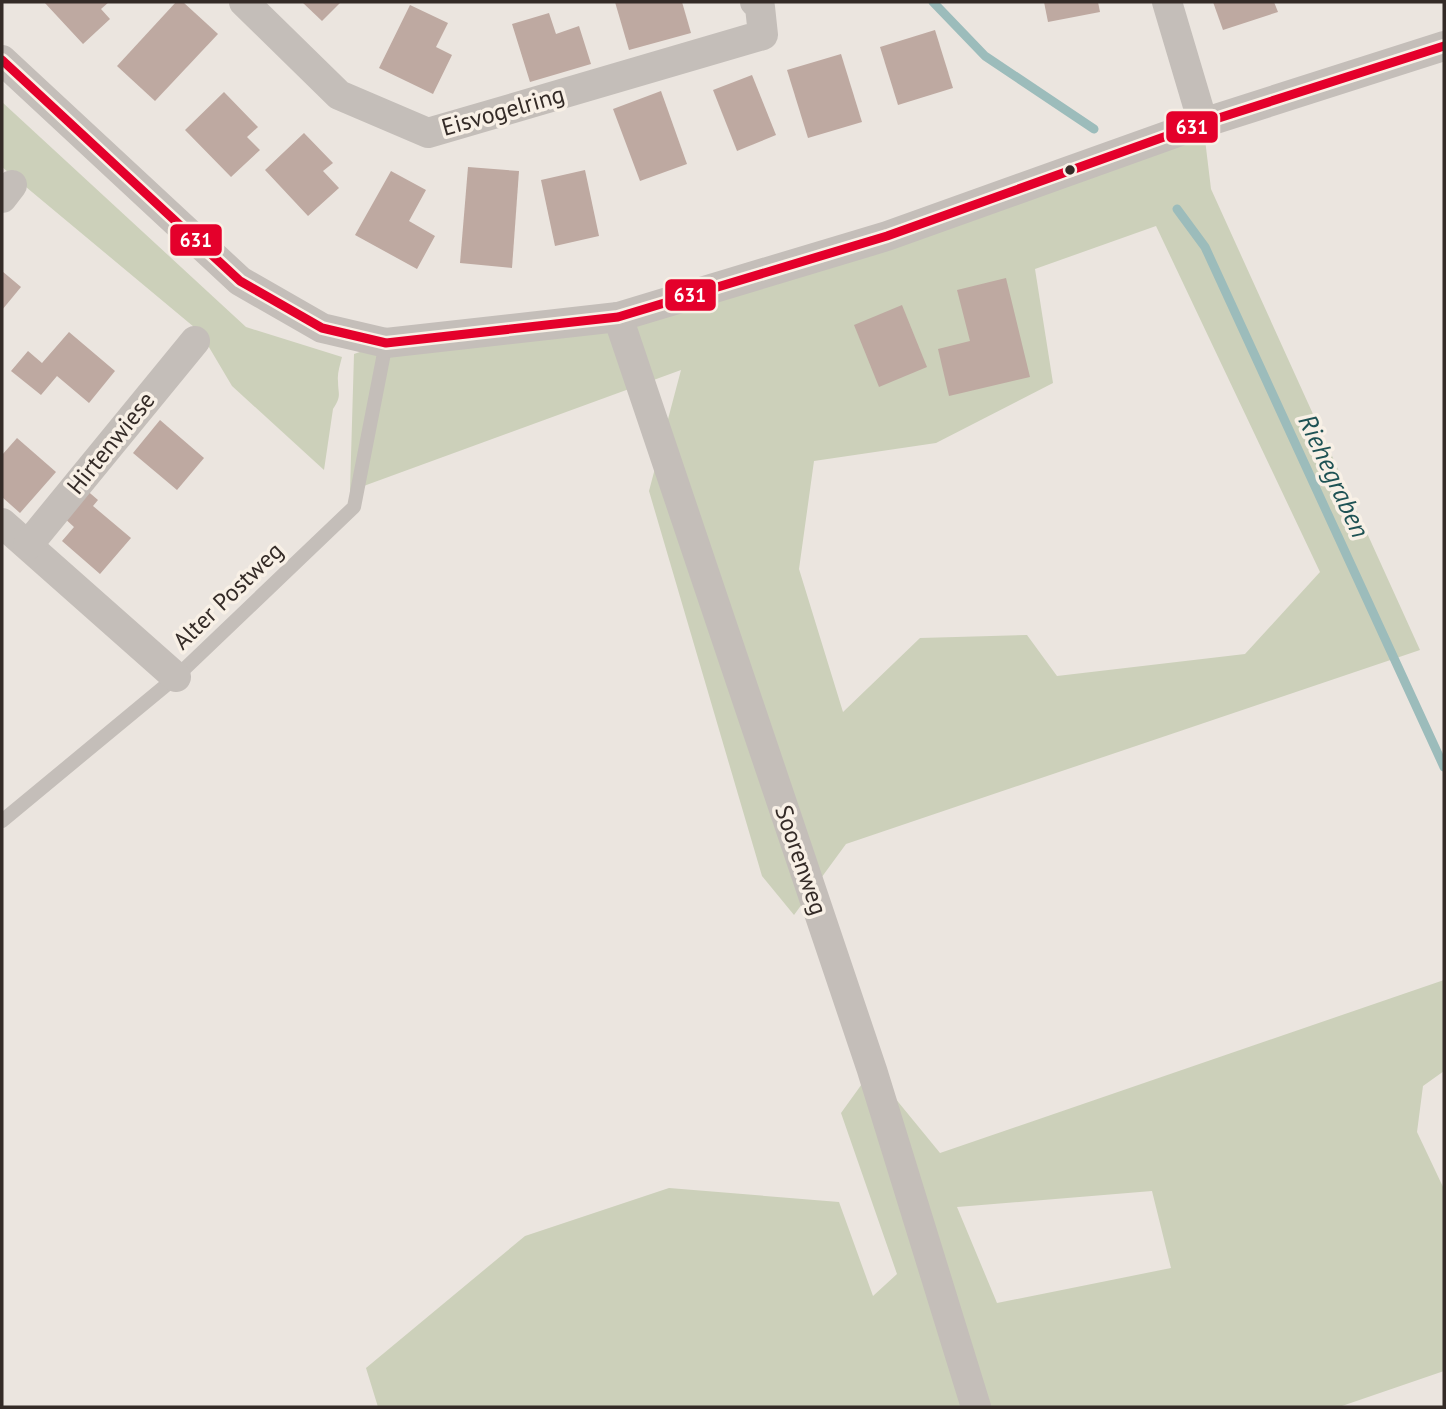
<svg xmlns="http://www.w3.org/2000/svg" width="1446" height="1409" font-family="'PT Sans',sans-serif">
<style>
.green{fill:#ccd0ba;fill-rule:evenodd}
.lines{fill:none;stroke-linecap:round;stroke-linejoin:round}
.stream{stroke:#9cbcbb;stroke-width:9}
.building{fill:#bea9a1}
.lane{stroke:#c4beb9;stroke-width:14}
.street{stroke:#c4beb9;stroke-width:30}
.bus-1-casing{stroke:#f8f0e6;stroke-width:14}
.bus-1{stroke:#e4002b;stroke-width:9}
.bus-dot{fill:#342b27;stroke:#f8f0e6;stroke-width:2.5}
.labels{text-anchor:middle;stroke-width:7;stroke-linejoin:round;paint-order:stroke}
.street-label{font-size:24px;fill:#342b27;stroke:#f8f0e6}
.water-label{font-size:26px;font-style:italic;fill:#1e5254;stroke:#f8f0e6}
.line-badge{stroke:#f8f0e6;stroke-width:2.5}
.badge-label{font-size:19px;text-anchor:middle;font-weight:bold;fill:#fff}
</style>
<rect width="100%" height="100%" fill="#ebe5df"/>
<g class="green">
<path d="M 2,102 L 246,327 L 342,357 C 340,365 337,374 338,381 C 338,394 342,396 333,409 L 324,470 L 232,386 L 200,332 L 2,167 Z"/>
<path d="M 1203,123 L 1211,189 L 1420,650 L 846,844 L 794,915 L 762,876 L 649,491 L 681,370 L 350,491 L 354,354 L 386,343 L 618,317 ZM 1156,226 L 1320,572 L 1245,654 L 1057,676 L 1027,635 L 920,638 L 843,712 L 799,569 L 814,461 L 936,443 L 1053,383 L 1035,269 Z"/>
<path d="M 1444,980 L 1444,1071 L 1423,1086 L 1417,1132 L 1444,1189 L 1444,1371 L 1339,1407 L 378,1407 L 366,1368 L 525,1236 L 669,1188 L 839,1202 L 873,1296 L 897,1274 L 841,1113 L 872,1070 L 940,1153 ZM 1152,1191 L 1171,1268 L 997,1303 L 957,1207 Z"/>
</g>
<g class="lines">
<g class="stream">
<path d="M 933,2 L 985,56 L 1094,129"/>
<path d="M 1177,209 L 1205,247 L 1444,767"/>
</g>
</g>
<g class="building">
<path d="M 44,2 L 109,2 L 101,9 L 110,19 L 83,44 Z"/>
<path d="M 176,2 L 183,2 L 218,34 L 155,101 L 117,66 Z"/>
<path d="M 302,2 L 341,2 L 322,21 Z"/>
<path d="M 615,2 L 682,2 L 691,33 L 629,50 Z"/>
<path d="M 1044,2 L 1098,2 L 1100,12 L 1048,22 Z"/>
<path d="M 1213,2 L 1274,2 L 1278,12 L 1223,30 Z"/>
<path d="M 410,5 L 448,23 L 436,47 L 452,55 L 433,94 L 379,68 Z"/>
<path d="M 549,13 L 556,34 L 579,26 L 591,64 L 530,82 L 512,24 Z"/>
<path d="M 935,30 L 953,88 L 898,105 L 880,47 Z"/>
<path d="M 841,54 L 862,122 L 808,138 L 787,70 Z"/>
<path d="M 752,75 L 776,135 L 737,151 L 713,90 Z"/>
<path d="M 661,91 L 687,164 L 640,181 L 613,109 Z"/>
<path d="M 224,92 L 258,127 L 247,137 L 260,150 L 231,177 L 185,130 Z"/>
<path d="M 304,133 L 333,163 L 323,171 L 339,188 L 308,216 L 265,170 Z"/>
<path d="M 468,167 L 519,171 L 512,268 L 460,263 Z"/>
<path d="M 585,170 L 599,236 L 555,246 L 541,180 Z"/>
<path d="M 391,171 L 426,190 L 409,221 L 435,236 L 417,269 L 355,235 Z"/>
<path d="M 2,271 L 21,287 L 2,310 Z"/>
<path d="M 1006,278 L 1030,377 L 949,396 L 938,349 L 970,341 L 957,290 Z"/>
<path d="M 902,305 L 927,367 L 879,387 L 854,325 Z"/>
<path d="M 69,332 L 115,371 L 89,403 L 57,376 L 41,395 L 11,371 L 28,351 L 42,363 Z"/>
<path d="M 160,420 L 204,458 L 177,490 L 133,453 Z"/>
<path d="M 17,438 L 56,472 L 20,513 L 2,497 L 2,455 Z"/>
<path d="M 84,488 L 98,500 L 93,506 L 131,538 L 100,574 L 62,541 L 74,527 L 61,515 Z"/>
</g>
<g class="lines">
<path class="lane" d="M 2,821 L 176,677 L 354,507 L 386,343"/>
<g class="street">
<path d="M 244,2 L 339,95 L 428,133 L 763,35 L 760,7 L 755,2"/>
<path d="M 1167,2 L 1203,123"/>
<path d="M 2,60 L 240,281 L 322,328 L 386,343 L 618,317 L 887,236 L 1203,123 L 1444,46"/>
<path d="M 2,198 L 12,185"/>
<path d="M 618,317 L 872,1070 L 976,1407"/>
<path d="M 2,523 L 176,677"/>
<path d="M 28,545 L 195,341"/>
</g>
<defs>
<path id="bus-1" d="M 2,60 L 240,281 L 322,328 L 386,343 L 618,317 L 887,236 L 1203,123 L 1444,46"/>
</defs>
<use href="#bus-1" class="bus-1-casing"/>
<use href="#bus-1" class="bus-1"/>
</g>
<circle class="bus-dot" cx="1070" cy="170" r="6"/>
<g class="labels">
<g class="street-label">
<text transform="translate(503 111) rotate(-16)" y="8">Eisvogelring</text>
<text transform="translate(111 443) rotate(-51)" y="8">Hirtenwiese</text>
<text transform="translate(228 596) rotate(-44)" y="8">Alter Postweg</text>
<text transform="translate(801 860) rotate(71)" y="8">Soorenweg</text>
</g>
<g class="water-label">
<text transform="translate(1334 476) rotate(65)" y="9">Riehegraben</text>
</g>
</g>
<g class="line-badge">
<rect x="1165" y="110" width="54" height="34" rx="7" fill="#e4002b"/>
<rect x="169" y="223" width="54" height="34" rx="7" fill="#e4002b"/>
<rect x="664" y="278" width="53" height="34" rx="7" fill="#e4002b"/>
</g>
<g class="badge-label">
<text x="1192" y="134">631</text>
<text x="196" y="247">631</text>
<text x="690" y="302">631</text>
</g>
<rect width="1446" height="1409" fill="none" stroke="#342b27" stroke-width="7"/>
</svg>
